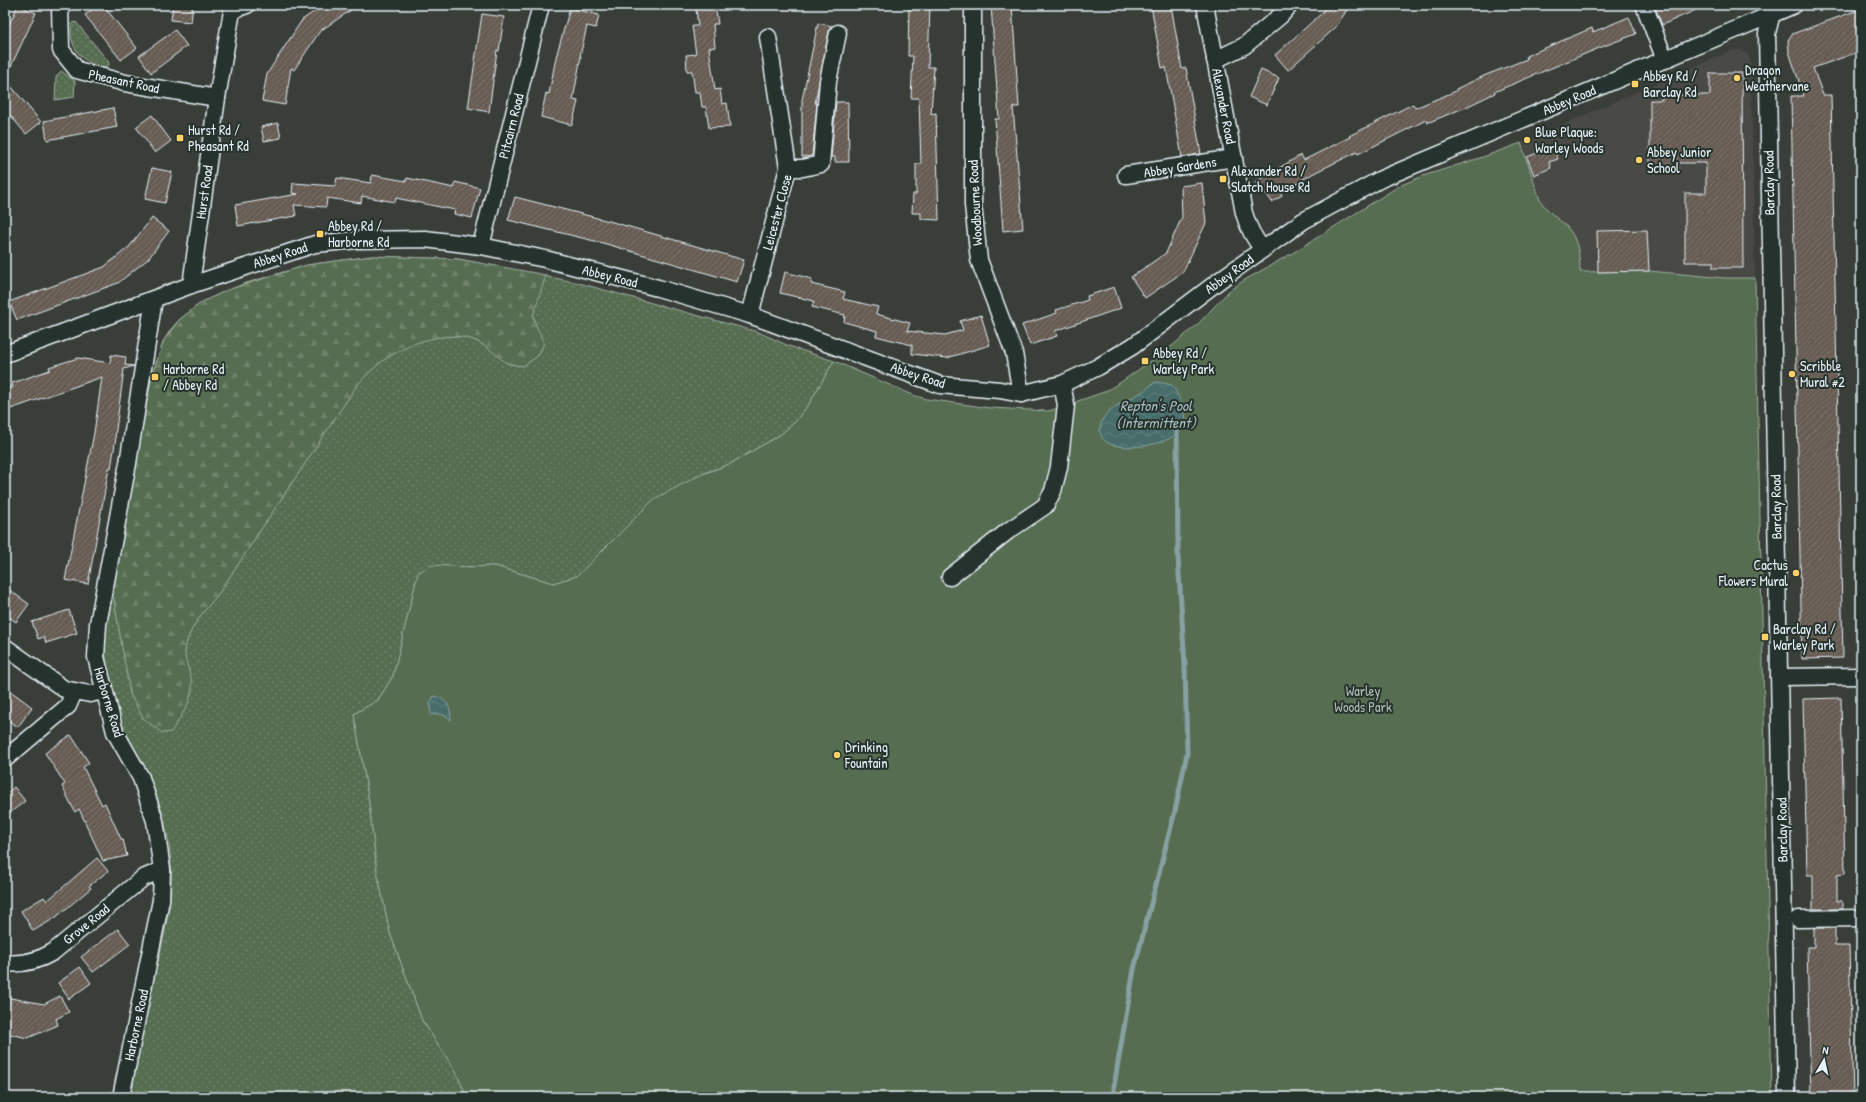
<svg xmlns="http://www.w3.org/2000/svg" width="1866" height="1102" font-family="'Patrick Hand',sans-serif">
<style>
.built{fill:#494a44}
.grass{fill:url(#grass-dots);stroke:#a0afa4}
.forest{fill:url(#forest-firs);stroke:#a0afa4}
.green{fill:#576d51;stroke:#a0afa4}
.water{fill:url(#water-waves);stroke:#87a1a3}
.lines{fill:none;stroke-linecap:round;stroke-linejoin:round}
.stream{stroke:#87a1a3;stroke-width:5}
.building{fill:url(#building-hatch);stroke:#e8f1f8}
.minor-casing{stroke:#e8f1f8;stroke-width:19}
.minor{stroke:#26332d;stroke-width:16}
.poi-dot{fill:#ffd166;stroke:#26332d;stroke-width:1.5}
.labels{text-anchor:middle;stroke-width:4;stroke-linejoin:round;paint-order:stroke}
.poi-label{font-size:14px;fill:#e8f1f8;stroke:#26332d;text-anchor:start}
.street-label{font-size:14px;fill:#e8f1f8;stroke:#26332d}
.park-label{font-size:14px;fill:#aebcb5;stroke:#26332d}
.water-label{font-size:15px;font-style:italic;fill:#a8bcc0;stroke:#26332d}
</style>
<defs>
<pattern id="grass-dots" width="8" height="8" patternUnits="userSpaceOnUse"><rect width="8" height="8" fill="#576d51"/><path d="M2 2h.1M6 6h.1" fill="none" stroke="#6f826b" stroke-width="1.8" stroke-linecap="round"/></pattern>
<pattern id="forest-firs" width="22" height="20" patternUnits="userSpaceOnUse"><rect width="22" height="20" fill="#576d51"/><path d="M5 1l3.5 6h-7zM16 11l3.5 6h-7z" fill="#6f826b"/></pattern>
<pattern id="water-waves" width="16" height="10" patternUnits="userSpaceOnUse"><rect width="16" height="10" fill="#476c6b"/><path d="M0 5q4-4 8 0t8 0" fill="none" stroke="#628181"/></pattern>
<pattern id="building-hatch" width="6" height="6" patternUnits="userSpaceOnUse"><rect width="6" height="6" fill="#665b53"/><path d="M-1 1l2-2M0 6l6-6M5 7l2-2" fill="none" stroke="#7c736c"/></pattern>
</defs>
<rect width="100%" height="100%" fill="#393f38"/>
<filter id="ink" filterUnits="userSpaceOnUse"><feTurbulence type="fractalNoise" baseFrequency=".025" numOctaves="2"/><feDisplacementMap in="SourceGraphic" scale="8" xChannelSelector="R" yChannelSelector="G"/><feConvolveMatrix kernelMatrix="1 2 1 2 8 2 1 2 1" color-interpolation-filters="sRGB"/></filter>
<g filter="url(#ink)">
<path class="built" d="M 1733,50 L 1742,50 L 1746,53 L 1749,56 L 1751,65 L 1755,278 L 1725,278 L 1649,271 L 1580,272 L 1579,251 L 1573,235 L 1568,229 L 1545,207 L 1540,200 L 1521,143 Z"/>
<g class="grass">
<path d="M 76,22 L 108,61 L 109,64 L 107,68 C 102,68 99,66 94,65 C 77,57 68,42 72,23 Z"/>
<path d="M 61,71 L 75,81 L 74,97 L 55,100 L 56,77 Z"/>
<path d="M 372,256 L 458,259 L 575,282 L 758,332 L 789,346 L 834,361 L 809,404 L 796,421 L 780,435 L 730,464 L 698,475 L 605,548 L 577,576 L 553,583 L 495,566 L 470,567 L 431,566 L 418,574 L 393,676 L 378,700 L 354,714 L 368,795 L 377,871 L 390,933 L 422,1020 L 455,1070 L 467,1097 L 131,1097 C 136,1062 143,1027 150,993 C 163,938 178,896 168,838 C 164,817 157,794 148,775 C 139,754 125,735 117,712 C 109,687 105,659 104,632 L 152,375 L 164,340 L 171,329 L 179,320 L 202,302 L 243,284 L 307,265 Z"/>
</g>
<path class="forest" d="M 372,256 L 458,259 L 546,275 L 533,316 L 537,328 L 544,343 L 538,356 L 523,366 C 518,365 510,365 505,362 C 496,355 489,347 478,342 C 447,326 398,346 374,368 C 367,374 361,381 355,388 L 217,596 C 204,611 187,630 185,651 C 184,662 192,674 192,685 C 193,701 179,719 171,732 L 162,733 L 143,718 L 130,694 L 112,588 L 152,375 L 164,340 L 179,320 L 202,302 L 227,290 L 307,265 Z"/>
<path class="green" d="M 1521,143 L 1540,200 C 1547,211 1557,218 1567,227 C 1578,239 1580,256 1580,272 L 1649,271 L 1725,278 L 1755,278 L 1772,1097 L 467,1097 L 455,1070 L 422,1020 L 390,933 L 377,871 L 368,795 L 354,714 L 378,700 L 393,676 L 418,573 L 431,565 L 470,567 L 495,566 L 553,583 L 577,576 L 654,499 L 700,475 L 730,464 L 780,435 L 796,421 L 809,404 L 834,361 L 913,395 L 926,399 L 990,408 L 1049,411 L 1104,392 L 1121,382 L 1172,346 L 1197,325 L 1229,291 L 1243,281 L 1296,251 L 1399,186 L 1423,176 L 1483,157 Z"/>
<g class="water">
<path d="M 1157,382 L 1172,385 C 1178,395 1188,412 1183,425 C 1177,445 1125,452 1108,443 C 1094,435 1101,418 1110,410 C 1120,403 1132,398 1142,392 C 1148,389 1151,383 1157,382 Z"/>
<path d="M 434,696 C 447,699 451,707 451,720 C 444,714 440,713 431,715 L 430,703 Z"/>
</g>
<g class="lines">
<path class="stream" d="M 1114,1097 L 1114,1086 L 1134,969 L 1175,811 L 1187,753 L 1185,665 L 1178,558 L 1177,428"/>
</g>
<g class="building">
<path d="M 18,5 L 36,13 L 5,79 L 41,122 L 26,134 L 5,109 L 5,34 Z"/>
<path d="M 98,5 L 103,5 L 137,48 L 121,60 L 85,15 Z"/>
<path d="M 173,5 L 193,5 L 191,22 L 171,20 Z"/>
<path d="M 324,5 L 358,5 L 320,31 L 294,70 L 291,68 L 285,105 L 262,101 L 267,74 L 302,20 Z"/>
<path d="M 702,5 L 715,5 L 718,24 L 713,24 L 715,47 L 709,48 L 715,90 L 720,89 L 722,104 L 727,103 L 730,127 L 709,128 L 706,107 L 702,107 L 700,92 L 695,92 L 692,71 L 687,71 L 686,55 L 696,54 L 692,26 L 698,26 L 696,9 L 703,8 Z"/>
<path d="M 909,5 L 930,5 L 928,67 L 934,67 L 931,114 L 936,113 L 939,220 L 921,219 L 921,213 L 912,213 L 913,194 L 916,194 L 916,164 L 921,164 L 919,98 L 911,98 L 913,56 L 908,56 Z"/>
<path d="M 991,5 L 1012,5 L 1019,107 L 1013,107 L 1023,229 L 1003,231 L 995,119 L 999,119 Z"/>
<path d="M 1151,5 L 1171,5 L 1182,69 L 1186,68 L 1201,154 L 1182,157 L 1166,67 L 1162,68 Z"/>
<path d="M 1327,5 L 1350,5 L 1336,27 L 1288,70 L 1275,55 L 1322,13 Z"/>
<path d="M 1654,5 L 1707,5 L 1662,25 Z"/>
<path d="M 570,8 L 599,15 L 596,28 L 587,26 L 580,56 L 581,56 L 573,100 L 578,101 L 572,125 L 541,117 L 546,93 L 549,94 L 556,57 Z"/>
<path d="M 1861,9 L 1861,51 L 1813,68 L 1823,95 L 1831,95 L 1843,658 L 1802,659 L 1791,96 L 1804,96 L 1789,52 L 1788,40 L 1792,34 Z"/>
<path d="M 482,14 L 504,17 L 499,51 L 497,50 L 489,112 L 468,108 Z"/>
<path d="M 1629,17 L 1636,34 L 1604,46 L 1494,92 L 1495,93 L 1466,107 L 1427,123 L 1426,120 L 1358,154 L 1357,152 L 1312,174 L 1281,193 L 1282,196 L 1272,202 L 1266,193 L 1263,195 L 1255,182 L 1301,155 L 1304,160 L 1350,137 L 1349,136 L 1413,104 L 1415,108 L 1456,91 L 1456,89 L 1486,75 L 1527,59 L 1526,56 L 1592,28 L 1593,32 Z"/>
<path d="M 818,23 L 832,26 L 829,31 L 815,103 L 817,103 L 812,156 L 802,157 L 802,100 Z"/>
<path d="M 175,30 L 187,46 L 151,73 L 139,56 Z"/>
<path d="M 1261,70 L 1279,78 L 1267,105 L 1249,97 Z"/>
<path d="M 1710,73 L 1742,73 L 1743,268 L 1713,268 L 1713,262 L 1685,262 L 1685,193 L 1706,193 L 1706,163 L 1678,163 L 1678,169 L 1650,169 L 1650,100 L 1662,100 L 1662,95 L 1710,95 Z"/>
<path d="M 836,102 L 848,102 L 849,162 L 835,162 L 835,157 L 831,157 Z"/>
<path d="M 113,108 L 117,127 L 47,140 L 44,121 Z"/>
<path d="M 152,115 L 171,141 L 155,153 L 136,127 Z"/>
<path d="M 278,123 L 281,138 L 264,141 L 261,127 Z"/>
<path d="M 1553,147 L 1558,159 L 1549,162 L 1551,168 L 1534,175 L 1527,157 Z"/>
<path d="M 152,168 L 172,172 L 165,203 L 145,199 Z"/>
<path d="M 372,175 L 406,181 L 407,178 L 454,188 L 455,182 L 480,188 L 472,218 L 454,214 L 455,210 L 430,205 L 396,198 L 395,202 L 362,196 L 361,203 L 327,198 L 326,207 L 294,205 L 296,216 L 238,226 L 235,205 L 298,194 L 292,193 L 293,183 L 335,186 L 337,178 L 371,183 Z"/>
<path d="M 1202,183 L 1206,223 L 1183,272 L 1145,298 L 1131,277 L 1166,253 L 1182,217 L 1181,186 Z"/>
<path d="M 515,197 L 609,221 L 744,260 L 737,282 L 603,243 L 508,220 Z"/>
<path d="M 152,218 L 169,231 L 148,259 L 118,283 L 17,320 L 9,302 L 104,267 L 129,247 Z"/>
<path d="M 1647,230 L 1649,271 L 1598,272 L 1597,231 Z"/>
<path d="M 785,272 L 812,279 L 811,284 L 845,292 L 843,299 L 878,307 L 876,314 L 910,323 L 907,331 L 945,335 L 963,330 L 960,321 L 981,315 L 990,345 L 947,358 L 912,354 L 912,345 L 876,336 L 877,331 L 844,322 L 845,315 L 812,307 L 814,301 L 780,293 Z"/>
<path d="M 1114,287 L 1121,308 L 1055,331 L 1057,336 L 1030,345 L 1022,325 L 1057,313 L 1056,310 L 1088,300 L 1087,296 Z"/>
<path d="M 111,355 L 126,357 L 125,365 L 134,366 L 124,369 L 115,437 L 116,437 L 111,468 L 109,468 L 88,584 L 65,580 L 94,433 L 102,377 L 5,411 L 5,390 L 13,387 L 12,383 L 50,370 L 49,367 L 78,358 L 110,363 Z"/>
<path d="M 5,587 L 29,604 L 16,622 L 5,614 Z"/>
<path d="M 69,610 L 77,633 L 46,643 L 44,637 L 38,639 L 32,622 Z"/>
<path d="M 5,687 L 32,707 L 18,727 L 5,718 Z"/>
<path d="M 1841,698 L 1845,874 L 1837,875 L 1837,901 L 1842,901 L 1842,909 L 1813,909 L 1813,875 L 1807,875 L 1803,699 Z"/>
<path d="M 71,735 L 89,763 L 83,767 L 102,805 L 105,803 L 121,839 L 123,839 L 127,856 L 103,861 L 79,809 L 75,812 L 62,786 L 65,784 L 45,753 Z"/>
<path d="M 14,787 L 25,801 L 5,817 L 5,795 Z"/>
<path d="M 97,858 L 108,871 L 89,886 L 91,888 L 55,918 L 33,931 L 21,911 L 44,897 L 47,901 Z"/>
<path d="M 1814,928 L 1835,928 L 1835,946 L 1849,946 L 1853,1097 L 1811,1097 L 1807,947 L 1814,947 Z"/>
<path d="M 118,929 L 130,944 L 93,972 L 81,957 Z"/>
<path d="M 80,967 L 91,983 L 69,999 L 58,983 Z"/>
<path d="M 60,996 L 69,1012 L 56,1019 L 58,1025 L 28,1038 L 5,1033 L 5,997 L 44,1004 Z"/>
</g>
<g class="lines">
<defs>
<g id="minor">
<path d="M 60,5 L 61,50 L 77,70 L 125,83 L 217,98"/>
<path d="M 973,5 L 973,205 L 979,260 L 1014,353 L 1021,394"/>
<path d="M 1205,5 L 1244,213 C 1248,227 1253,238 1263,249"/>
<path d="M 1644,5 L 1665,60"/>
<path d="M 232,10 L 247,5"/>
<path d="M 1772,13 L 1767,33 L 1787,1097"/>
<path d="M 1215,60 L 1244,46 L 1280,16 L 1290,5"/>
<path d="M 788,168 L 803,168 L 821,164 L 828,81 L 838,33"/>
<path d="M 1126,175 L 1234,158"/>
<path d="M 481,246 L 541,5"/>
<path d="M 191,285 L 217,98 L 233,5"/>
<path d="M 750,315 L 788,168 L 768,37"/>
<path d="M 5,354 L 191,285 L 315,244 L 358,240 L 425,239 L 481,246 L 545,259 L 658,288 L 750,315 L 940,385 L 1000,390 L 1021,394 L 1062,384 L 1098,367 L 1133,346 L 1224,277 L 1303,221 L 1381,179 L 1794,5"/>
<path d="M 950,577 L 1008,531 L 1045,506 L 1053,491 L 1059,467 L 1066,405 L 1062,384"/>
<path d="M 5,647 L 64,689 L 90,694 L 104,691"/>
<path d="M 1779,677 L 1861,676"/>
<path d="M 5,759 L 68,706 L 74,692"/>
<path d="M 1798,919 L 1861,918"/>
<path d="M 5,963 C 23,965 38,961 53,952 L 143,878 L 162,870"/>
<path d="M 121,1097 L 161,900 L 162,870 L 155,821 L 141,778 L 115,732 L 96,657 L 98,624 L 128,463 L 154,299"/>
</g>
</defs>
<use href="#minor" class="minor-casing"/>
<use href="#minor" class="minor"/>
</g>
</g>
<g class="poi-dot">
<circle cx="1737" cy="78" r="4"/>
<rect x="1631" y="80" width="8" height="8" rx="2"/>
<rect x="176" y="134" width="8" height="8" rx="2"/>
<circle cx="1527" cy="140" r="4"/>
<circle cx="1639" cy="160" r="4"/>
<rect x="1219" y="175" width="8" height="8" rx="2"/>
<rect x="316" y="230" width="8" height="8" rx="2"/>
<rect x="1141" y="357" width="8" height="8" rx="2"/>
<circle cx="1792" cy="374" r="4"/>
<rect x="151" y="373" width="8" height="8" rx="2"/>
<circle cx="1796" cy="573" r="4"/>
<rect x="1761" y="633" width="8" height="8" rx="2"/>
<circle cx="837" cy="755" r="4"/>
</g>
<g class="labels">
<g class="poi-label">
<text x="1745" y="75">Dragon<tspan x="1745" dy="16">Weathervane</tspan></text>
<text x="1643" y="81">Abbey Rd /<tspan x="1643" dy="16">Barclay Rd</tspan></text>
<text x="188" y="135">Hurst Rd /<tspan x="188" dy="16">Pheasant Rd</tspan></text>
<text x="1535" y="137">Blue Plaque:<tspan x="1535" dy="16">Warley Woods</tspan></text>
<text x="1647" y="157">Abbey Junior<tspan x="1647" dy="16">School</tspan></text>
<text x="1231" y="176">Alexander Rd /<tspan x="1231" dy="16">Slatch House Rd</tspan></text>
<text x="328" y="231">Abbey Rd /<tspan x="328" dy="16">Harborne Rd</tspan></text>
<text x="1153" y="358">Abbey Rd /<tspan x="1153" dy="16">Warley Park</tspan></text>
<text x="1800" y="371">Scribble<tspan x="1800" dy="16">Mural #2</tspan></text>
<text x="163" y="374">Harborne Rd<tspan x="163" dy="16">/ Abbey Rd</tspan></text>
<text x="1788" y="570" text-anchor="end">Cactus<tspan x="1788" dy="16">Flowers Mural</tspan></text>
<text x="1773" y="634">Barclay Rd /<tspan x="1773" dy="16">Warley Park</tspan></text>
<text x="845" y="752">Drinking<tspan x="845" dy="16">Fountain</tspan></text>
</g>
<g class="street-label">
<text transform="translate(124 81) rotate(12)" y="5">Pheasant Road</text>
<text transform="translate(1569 100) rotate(-23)" y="5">Abbey Road</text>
<text transform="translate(1224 106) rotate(79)" y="5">Alexander Road</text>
<text transform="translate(511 126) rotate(-76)" y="5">Pitcairn Road</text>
<text transform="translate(1180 167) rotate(-9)" y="5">Abbey Gardens</text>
<text transform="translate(1769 183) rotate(-91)" y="5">Barclay Road</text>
<text transform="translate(204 192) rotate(-82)" y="5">Hurst Road</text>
<text transform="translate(975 203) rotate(-93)" y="5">Woodbourne Road</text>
<text transform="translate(777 212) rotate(-75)" y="5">Leicester Close</text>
<text transform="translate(280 255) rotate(-18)" y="5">Abbey Road</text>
<text transform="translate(1229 274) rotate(-36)" y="5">Abbey Road</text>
<text transform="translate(610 276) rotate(14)" y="5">Abbey Road</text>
<text transform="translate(918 375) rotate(18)" y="5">Abbey Road</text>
<text transform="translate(1776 507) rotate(-91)" y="5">Barclay Road</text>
<text transform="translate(109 702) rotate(73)" y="5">Harborne Road</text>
<text transform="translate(1782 830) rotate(-91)" y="5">Barclay Road</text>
<text transform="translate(86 924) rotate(-39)" y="5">Grove Road</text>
<text transform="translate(136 1025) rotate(-78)" y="5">Harborne Road</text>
</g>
<g class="park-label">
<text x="1363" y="696">Warley<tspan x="1363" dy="16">Woods Park</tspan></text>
</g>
<g class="water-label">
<text x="1156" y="411">Repton's Pool<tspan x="1156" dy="17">(Intermittent)</tspan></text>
</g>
</g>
<rect width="1866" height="1102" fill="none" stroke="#26332d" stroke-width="20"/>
<rect x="10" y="10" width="1846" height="1082" fill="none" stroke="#e8f1f8" stroke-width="1.5" filter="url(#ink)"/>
<g transform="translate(1824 1060) rotate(9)" stroke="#26332d" stroke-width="3" paint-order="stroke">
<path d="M0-3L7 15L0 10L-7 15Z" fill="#e8f1f8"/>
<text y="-6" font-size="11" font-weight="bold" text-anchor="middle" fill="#e8f1f8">N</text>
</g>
</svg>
